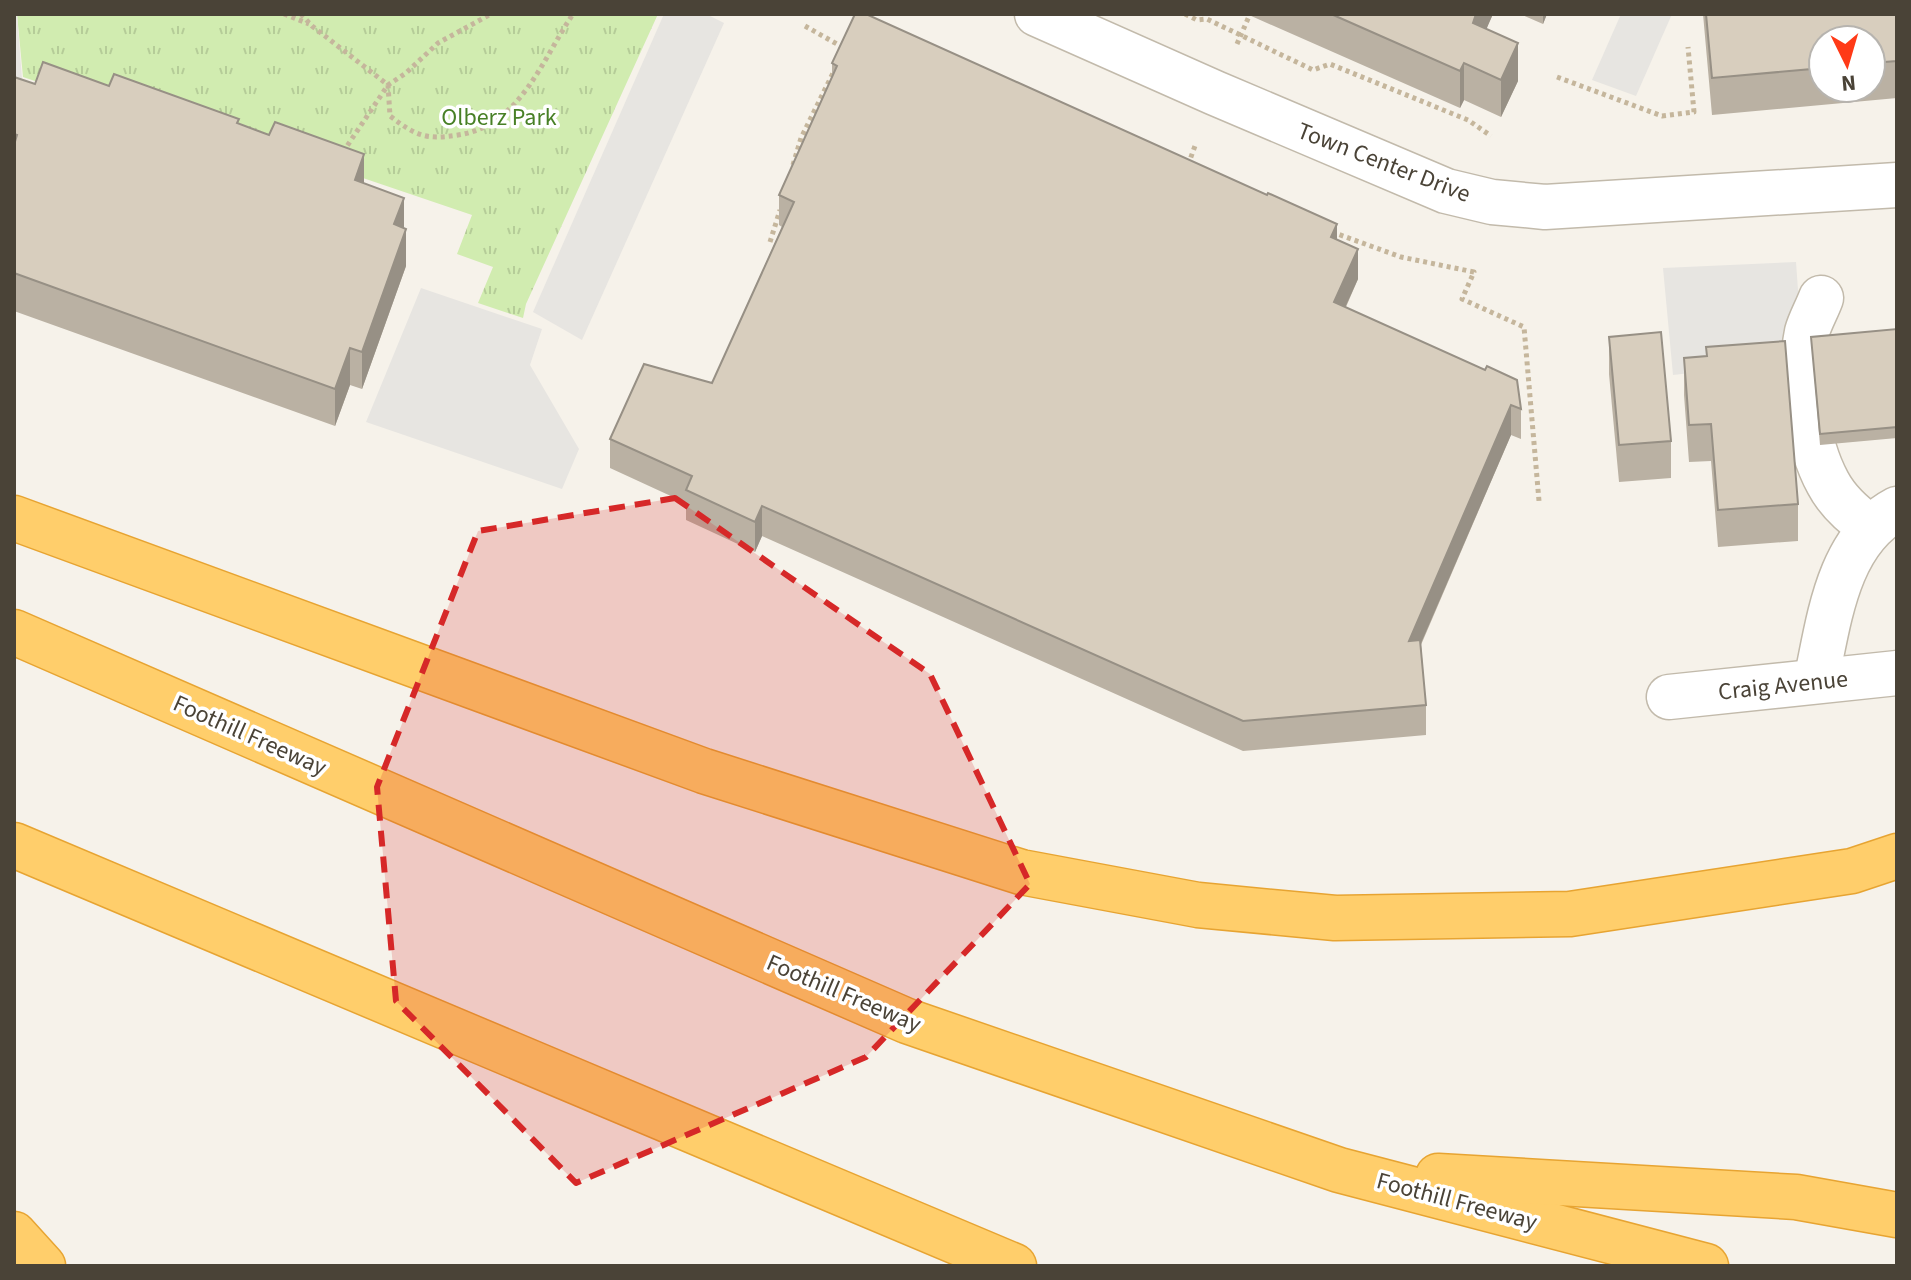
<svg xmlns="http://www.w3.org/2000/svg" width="1911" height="1280" font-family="'Source Sans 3',sans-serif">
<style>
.grass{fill:url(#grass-tufts)}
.parking{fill:#e7e5e1}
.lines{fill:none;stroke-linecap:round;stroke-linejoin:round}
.minor-casing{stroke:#c2baab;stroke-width:47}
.highway-casing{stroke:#e7a432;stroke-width:47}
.path{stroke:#c5b69c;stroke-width:5;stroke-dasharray:4 4;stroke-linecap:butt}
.minor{stroke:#fff;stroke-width:44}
.highway{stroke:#ffce6b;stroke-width:44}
.wall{fill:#bab1a3;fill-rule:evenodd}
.shaded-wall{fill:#979085}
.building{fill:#d8cebe;stroke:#979085;stroke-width:2}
.marked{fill:#d62828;fill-opacity:0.2;stroke:#d62828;stroke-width:6;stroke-dasharray:16 10;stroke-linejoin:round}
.labels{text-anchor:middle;stroke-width:7;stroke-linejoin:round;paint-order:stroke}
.park-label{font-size:24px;fill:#488026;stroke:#fff}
.street-label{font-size:24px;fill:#4a4337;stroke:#fff}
</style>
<defs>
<pattern id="grass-tufts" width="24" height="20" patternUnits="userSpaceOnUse" patternTransform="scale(2)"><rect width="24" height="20" fill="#d1ecb0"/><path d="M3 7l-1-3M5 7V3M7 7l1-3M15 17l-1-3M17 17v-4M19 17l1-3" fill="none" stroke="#b5cc98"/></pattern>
</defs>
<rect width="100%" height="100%" fill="#f6f2ea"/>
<path class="grass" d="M 17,14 L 658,14 L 526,304 L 523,318 L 478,303 L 493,267 L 457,254 L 472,215 L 301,157 L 252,154 L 23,77 Z"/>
<g class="parking">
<path d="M 14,14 L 17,14 L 24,105 L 14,105 Z"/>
<path d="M 664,14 L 706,14 L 724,23 L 582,340 L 533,312 Z"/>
<path d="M 1621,14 L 1672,14 L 1636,96 L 1592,80 Z"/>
<path d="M 1796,262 L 1803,360 L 1673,375 L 1663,268 Z"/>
<path d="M 421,288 L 542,329 L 530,365 L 579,449 L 562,489 L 366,422 Z"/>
</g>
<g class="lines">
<defs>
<g id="minor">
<path d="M 1037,14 L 1215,93 L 1446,191 L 1492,202 L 1545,207 L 1897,185"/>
<path d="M 1821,298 C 1817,309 1810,321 1807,332 C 1798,376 1806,443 1828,483 C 1838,502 1853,515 1870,527"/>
<path d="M 1816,681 C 1829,621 1837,541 1897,509"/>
<path d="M 1669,697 L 1897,673"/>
</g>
<g id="highway">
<path d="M 14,518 L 704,771 L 1021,872 L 1198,905 L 1335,918 L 1570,914 L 1852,871 L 1897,856"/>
<path d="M 14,632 L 907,1021 L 1339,1170 L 1706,1266"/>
<path d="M 14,845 L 1014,1266"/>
<path d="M 1438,1176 L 1796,1197 L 1897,1215"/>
<path d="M 14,1234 L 43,1266"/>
</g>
</defs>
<use href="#minor" class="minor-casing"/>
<use href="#highway" class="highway-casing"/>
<g class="path">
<path d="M 284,14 L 309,24"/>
<path d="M 301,14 L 312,26 L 388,85 L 390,116 C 416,136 426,140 458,135 C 520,126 542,60 573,14"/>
<path d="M 1185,14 L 1197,20 L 1207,19 L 1313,70 L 1330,64 L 1468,120 L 1491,136"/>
<path d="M 805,26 L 844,48"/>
<path d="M 1237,44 L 1250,14"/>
<path d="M 1557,77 L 1662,116 L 1694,112 L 1688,47"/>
<path d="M 343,152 L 388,85 L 406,73 L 438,43 L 491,14"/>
<path d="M 793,165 L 801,138 L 835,69"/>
<path d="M 1188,165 L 1195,146"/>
<path d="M 1332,232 L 1401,257 L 1474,272 L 1462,299 L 1524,327 L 1539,501"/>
<path d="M 770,242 L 780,210"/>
</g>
<use href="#minor" class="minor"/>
<use href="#highway" class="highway"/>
</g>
<g class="wall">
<path d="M 1249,14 L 1493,14 L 1486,29 L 1518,81 L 1501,117 L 1464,100 L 1460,108 L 1249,15 Z"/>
<path d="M 1520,14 L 1547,14 L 1543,24 Z"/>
<path d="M 1703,14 L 1897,14 L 1897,98 L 1712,115 ZM 1823,40 L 1871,40 L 1871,88 L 1823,88 Z"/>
<path d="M 832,63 L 1337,240 L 1358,279 L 1346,307 L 1521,409 L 1521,439 L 1511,435 L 1421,645 L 1426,705 L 1426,735 L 1243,751 L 762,536 L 755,552 L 686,520 L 686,503 L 610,468 L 610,439 L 712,383 L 782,227 L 779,225 L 779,195 L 832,76 Z"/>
<path d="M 14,77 L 35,84 L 109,86 L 239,124 L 364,183 L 404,228 L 406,266 L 362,389 L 350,385 L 335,426 L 14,311 Z"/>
<path d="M 1897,329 L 1897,438 L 1820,445 L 1811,337 Z"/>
<path d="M 1609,337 L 1671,441 L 1671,478 L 1619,482 L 1609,374 Z"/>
<path d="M 1706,347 L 1798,504 L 1798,541 L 1718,547 L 1711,461 L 1689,462 L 1684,395 L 1684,358 L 1706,356 Z"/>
</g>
<g class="shaded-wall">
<path d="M 1476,14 L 1493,14 L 1473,60 L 1473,23 Z"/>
<path d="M 1543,14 L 1547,14 L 1543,24 Z"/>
<path d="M 1518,43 L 1518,81 L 1501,117 L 1501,80 Z"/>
<path d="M 1464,63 L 1464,100 L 1460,108 L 1460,71 Z"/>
<path d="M 364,154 L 364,191 L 355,180 Z"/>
<path d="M 404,198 L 404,235 L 394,224 Z"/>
<path d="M 1337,224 L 1337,254 L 1331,237 Z"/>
<path d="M 406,229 L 406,266 L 362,389 L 362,352 Z"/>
<path d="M 1358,249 L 1358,279 L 1334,332 L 1334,302 Z"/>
<path d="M 350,348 L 350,385 L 335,426 L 335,389 Z"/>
<path d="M 1511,405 L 1511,435 L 1409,671 L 1409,641 Z"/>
<path d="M 762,506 L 762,536 L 755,552 L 755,522 Z"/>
</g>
<g class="building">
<path d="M 855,14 L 866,14 L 1267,195 L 1268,193 L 1337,224 L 1331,237 L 1358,249 L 1334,302 L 1485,370 L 1487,366 L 1517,380 L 1521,409 L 1511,405 L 1409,641 L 1420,640 L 1426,705 L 1243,721 L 762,506 L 755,522 L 686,490 L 692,476 L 610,439 L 644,364 L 712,383 L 794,202 L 779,195 L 837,66 L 832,63 Z"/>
<path d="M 1331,14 L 1476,14 L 1473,23 L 1518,43 L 1501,80 L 1464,63 L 1460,71 Z"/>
<path d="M 1706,14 L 1897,14 L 1897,61 L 1871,63 L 1871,40 L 1823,40 L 1823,68 L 1712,78 Z"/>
<path d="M 43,62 L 109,86 L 114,74 L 239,119 L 237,123 L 269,135 L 275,122 L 364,154 L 355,180 L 404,198 L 394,224 L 406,229 L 362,352 L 350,348 L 335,389 L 14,273 L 14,145 L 17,135 L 14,134 L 14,77 L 35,84 Z"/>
<path d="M 1897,329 L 1897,427 L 1820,434 L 1811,337 Z"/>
<path d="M 1661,332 L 1671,441 L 1619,445 L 1609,337 Z"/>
<path d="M 1785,341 L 1798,504 L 1718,510 L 1711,424 L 1689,425 L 1684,358 L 1707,356 L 1706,347 Z"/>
</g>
<path class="marked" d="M 675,498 L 930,674 L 1030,884 L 866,1057 L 576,1183 L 396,1001 L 377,787 L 478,531 Z"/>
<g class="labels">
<g class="park-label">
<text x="499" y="125">Olberz Park</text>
</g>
<g class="street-label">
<text transform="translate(1384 162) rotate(21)" y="8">Town Center Drive</text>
<text transform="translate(1783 685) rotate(-6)" y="8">Craig Avenue</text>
<text transform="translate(250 735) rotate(24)" y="8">Foothill Freeway</text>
<text transform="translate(844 993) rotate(23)" y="8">Foothill Freeway</text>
<text transform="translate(1457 1201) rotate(15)" y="8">Foothill Freeway</text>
</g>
</g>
<rect width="1911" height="1280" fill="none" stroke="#4a4337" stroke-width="32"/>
<g transform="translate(1847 64) rotate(175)"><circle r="38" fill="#ffffff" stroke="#b7b4af" stroke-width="2"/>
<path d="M0-6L14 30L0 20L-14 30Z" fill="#ff3a17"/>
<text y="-12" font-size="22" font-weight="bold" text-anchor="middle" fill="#4a4337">N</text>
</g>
</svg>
